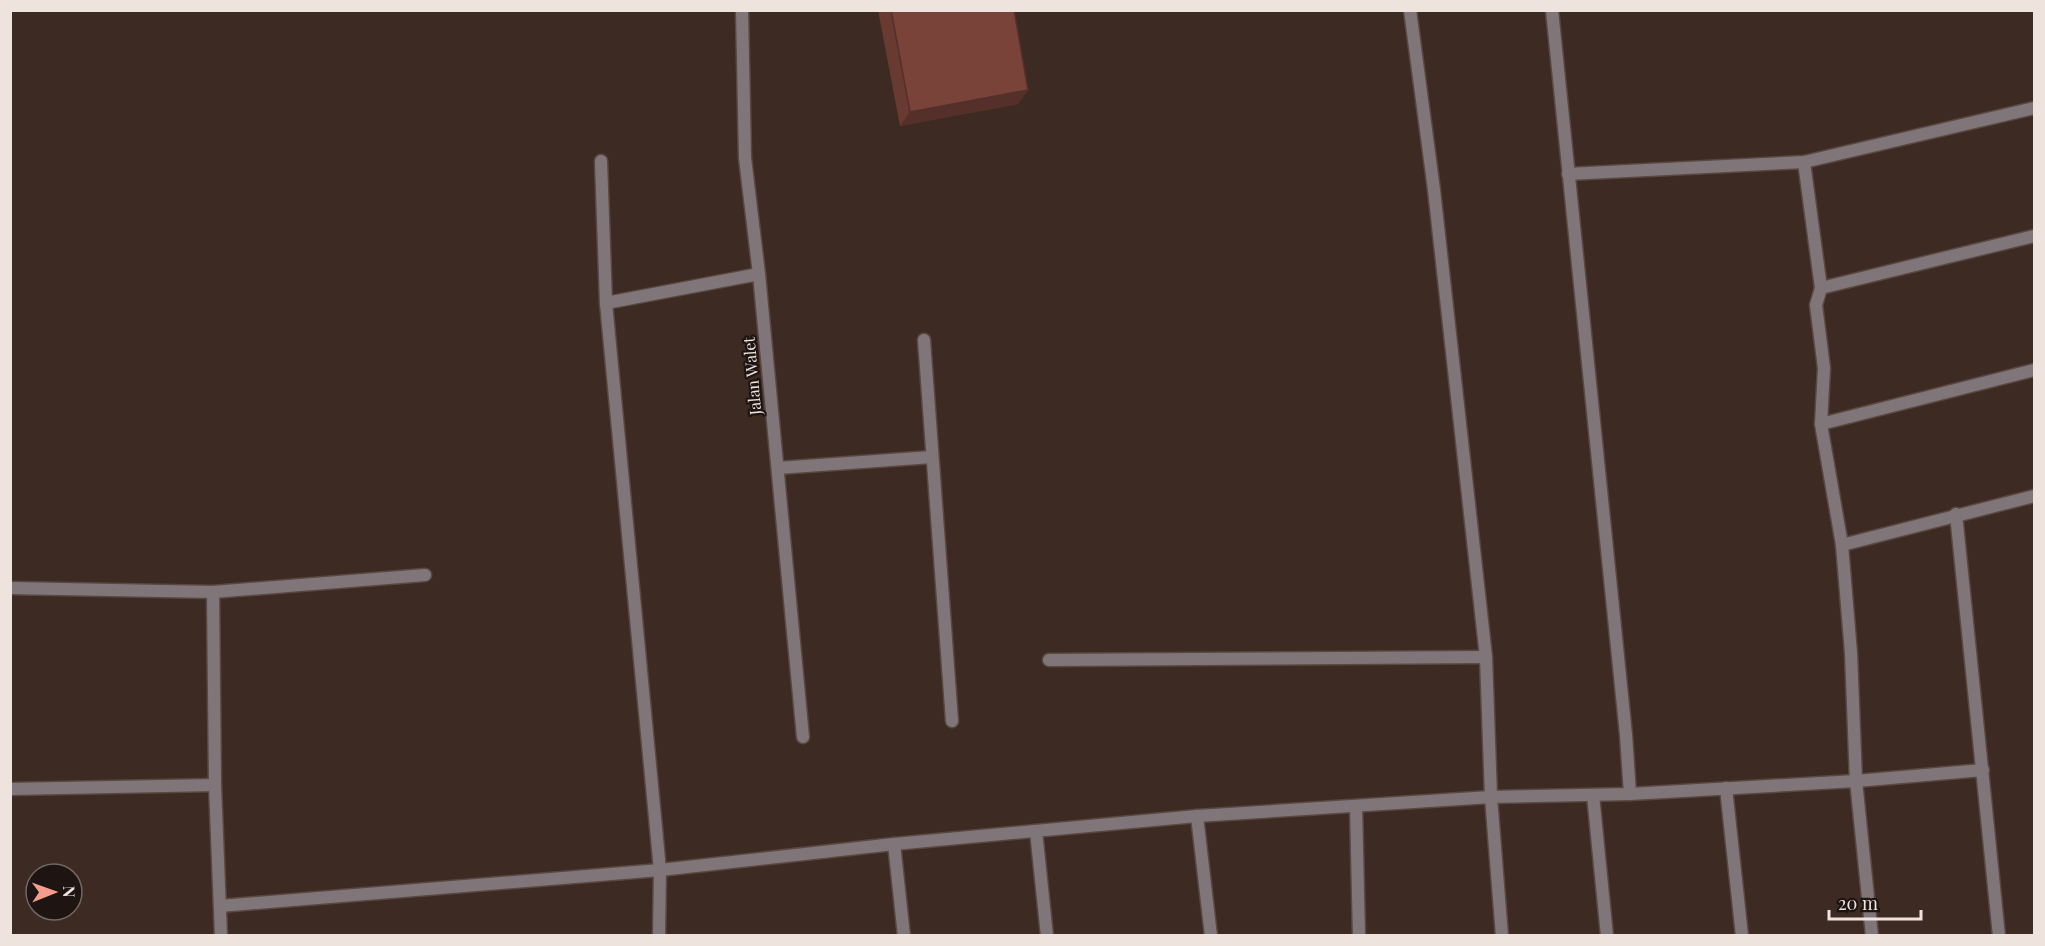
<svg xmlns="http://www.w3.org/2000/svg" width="2045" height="946" font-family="'Playfair Display',serif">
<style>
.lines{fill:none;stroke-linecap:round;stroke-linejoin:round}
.street-casing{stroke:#594841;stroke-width:15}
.street{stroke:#80767a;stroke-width:12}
.wall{fill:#683a32}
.shaded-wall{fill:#552f29}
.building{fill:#79433a;stroke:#552f29;stroke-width:1.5}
.labels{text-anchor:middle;stroke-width:4.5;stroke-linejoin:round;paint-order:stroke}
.street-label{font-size:16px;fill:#efe3de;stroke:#1e1512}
</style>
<rect width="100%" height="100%" fill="#3d2a23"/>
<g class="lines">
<defs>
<g id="street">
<path d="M 742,10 L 745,158 L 759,274 L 803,737"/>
<path d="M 1410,10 L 1434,190 L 1486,657 L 1491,797 L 1502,936"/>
<path d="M 1552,10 L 1626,735 L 1630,794"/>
<path d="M 601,161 L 606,303 L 759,274"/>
<path d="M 1804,162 L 1821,288"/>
<path d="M 1568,174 L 1804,162 L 2034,108"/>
<path d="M 606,303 L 660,870 L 659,936"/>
<path d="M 924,340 L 952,721"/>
<path d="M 1821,424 L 2034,370"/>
<path d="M 778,468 L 932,457"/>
<path d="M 1956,514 L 1999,936"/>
<path d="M 1842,545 L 2034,496"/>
<path d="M 10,588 L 213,592 L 425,575"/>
<path d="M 213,592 L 215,785 L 221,936"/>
<path d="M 1049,660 L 1486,657"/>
<path d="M 1726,788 L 1742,936"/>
<path d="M 10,789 L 215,785"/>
<path d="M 1593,795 L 1607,936"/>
<path d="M 1356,806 L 1359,936"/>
<path d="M 1197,816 L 1211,936"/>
<path d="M 1036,831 L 1047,936"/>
<path d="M 894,844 L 904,936"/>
<path d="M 220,906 L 660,870 L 894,844 L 1197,816 L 1491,797 L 1630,794 L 1856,781 L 1983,770"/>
<path d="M 1872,936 L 1856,781 L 1851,653 L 1842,545 L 1821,424 L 1824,368 L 1816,305 L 1821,288 L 2034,236"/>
</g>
</defs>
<use href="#street" class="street-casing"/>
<use href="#street" class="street"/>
</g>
<path class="wall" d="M 878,10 L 1014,10 L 1028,90 L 1018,104 L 900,126 Z"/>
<path class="shaded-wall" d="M 1028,90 L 1018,104 L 900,126 L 910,112 Z"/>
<path class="building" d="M 891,10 L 1014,10 L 1028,90 L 910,112 Z"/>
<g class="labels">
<g class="street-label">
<text transform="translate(752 376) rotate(-95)" y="6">Jalan Walet</text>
</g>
</g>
<rect width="2045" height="946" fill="none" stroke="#efe3de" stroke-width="24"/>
<g transform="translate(54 892) rotate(89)"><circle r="28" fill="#1e1512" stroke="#726764" stroke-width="1.5"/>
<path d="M0-4.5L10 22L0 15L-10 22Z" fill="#f49d8c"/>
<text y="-9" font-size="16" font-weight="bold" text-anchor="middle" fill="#efe3de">N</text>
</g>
<path d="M1829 910v9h92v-9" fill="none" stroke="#efe3de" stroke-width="3"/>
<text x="1838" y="910" font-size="18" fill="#efe3de" stroke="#1e1512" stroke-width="4.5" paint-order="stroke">20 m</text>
</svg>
